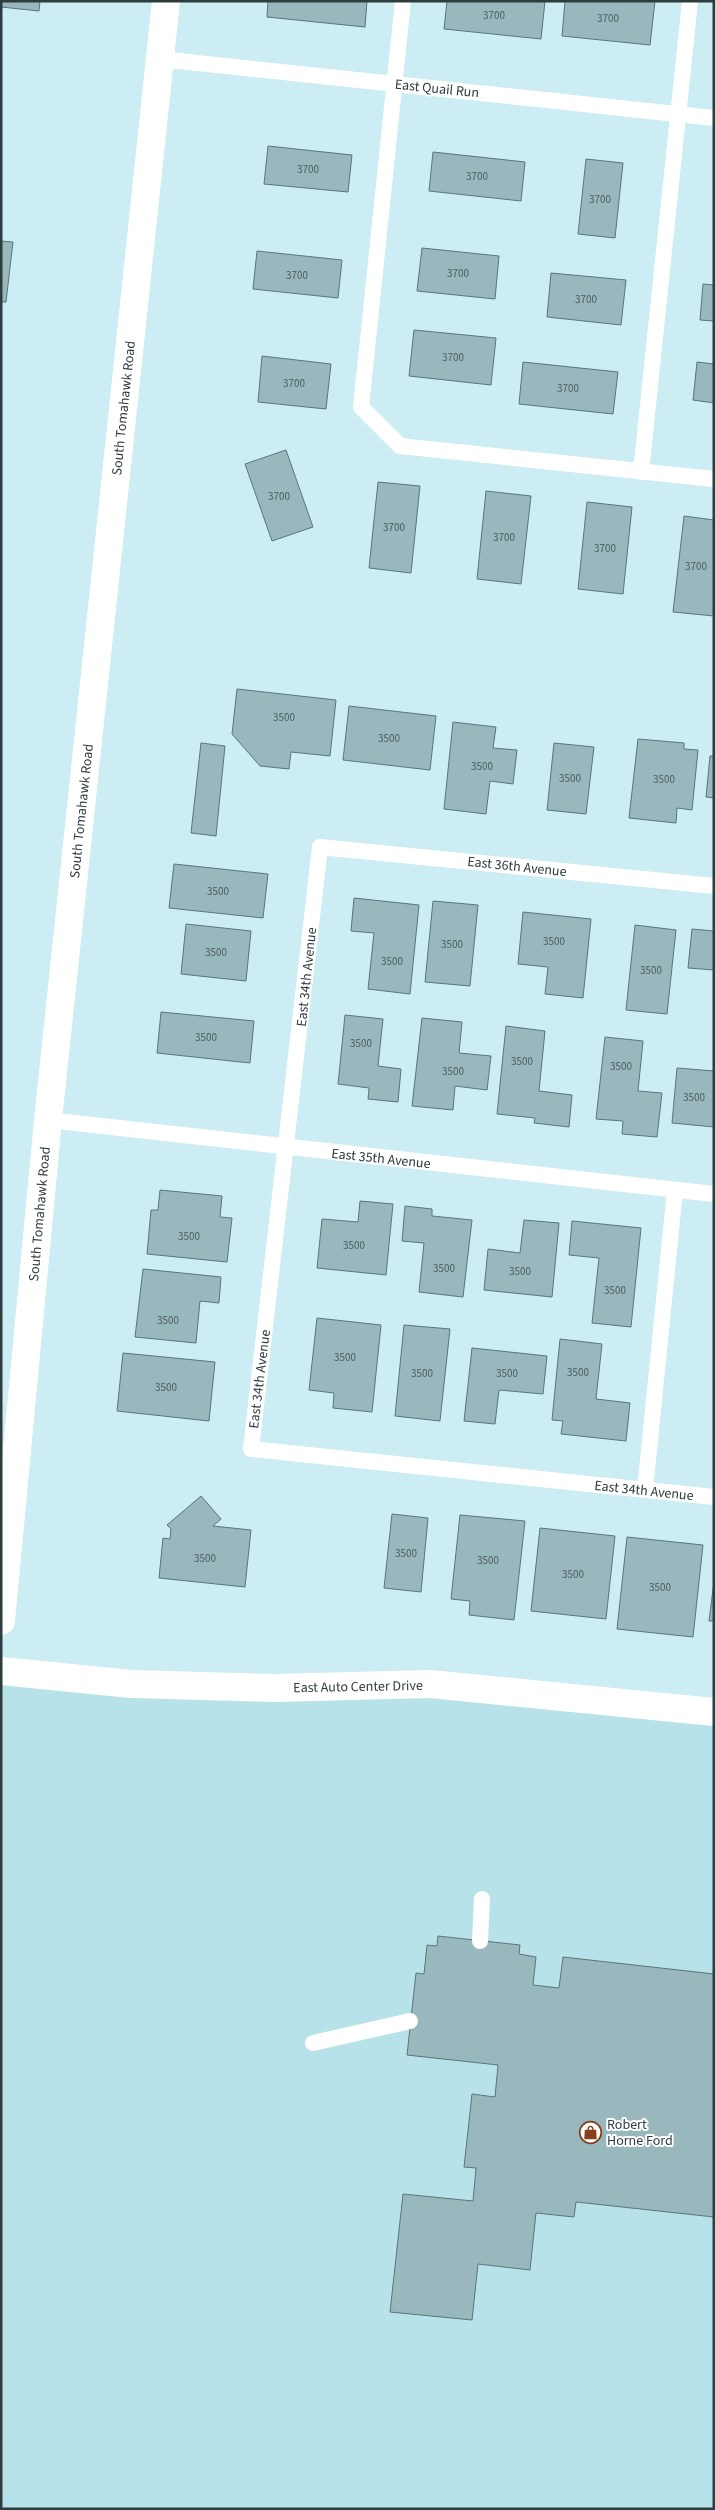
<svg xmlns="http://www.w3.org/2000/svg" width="715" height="2510" font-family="'Source Sans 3',sans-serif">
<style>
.built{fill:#b8e2e9}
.building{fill:#98b8bd;stroke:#58767b}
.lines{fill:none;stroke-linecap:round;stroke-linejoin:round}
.service{stroke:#fff;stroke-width:16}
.minor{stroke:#fff;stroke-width:28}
.secondary{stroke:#fff;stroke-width:28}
.labels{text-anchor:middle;stroke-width:4;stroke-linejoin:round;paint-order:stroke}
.number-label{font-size:11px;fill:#495b5e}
.street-label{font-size:14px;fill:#2f3c3e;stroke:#fff}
.poi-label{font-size:14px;fill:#2f3c3e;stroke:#fff;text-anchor:start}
</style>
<rect width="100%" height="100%" fill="#ccedf3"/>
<path class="built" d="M 1,1671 L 714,1712 L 714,2509 L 1,2509 Z"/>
<g class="building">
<path d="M 1,1 L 40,1 L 39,11 L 1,7 Z"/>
<path d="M 268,1 L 367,1 L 365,27 L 267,17 Z"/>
<path d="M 447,1 L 545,1 L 541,39 L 444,29 Z"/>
<path d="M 565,1 L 655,1 L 650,45 L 562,36 Z"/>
<path d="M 268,146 L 352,155 L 348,192 L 264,184 Z"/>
<path d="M 433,152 L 525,162 L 521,201 L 429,191 Z"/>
<path d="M 586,159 L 623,163 L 615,238 L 578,234 Z"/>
<path d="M 1,241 L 13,242 L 6,302 L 1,302 Z"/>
<path d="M 422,248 L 499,256 L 495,299 L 417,291 Z"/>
<path d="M 257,251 L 342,260 L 338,298 L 253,289 Z"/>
<path d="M 551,273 L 626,280 L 621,325 L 547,317 Z"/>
<path d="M 703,284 L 714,285 L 714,321 L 700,320 Z"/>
<path d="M 414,330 L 496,338 L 491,385 L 409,376 Z"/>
<path d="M 262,356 L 331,364 L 326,409 L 258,402 Z"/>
<path d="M 523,362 L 618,372 L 613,414 L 519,404 Z"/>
<path d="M 697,362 L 714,364 L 714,403 L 693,400 Z"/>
<path d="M 286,450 L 313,527 L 272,541 L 245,464 Z"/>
<path d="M 378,482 L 420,486 L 411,573 L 369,568 Z"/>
<path d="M 486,491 L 531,496 L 521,584 L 477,579 Z"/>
<path d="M 587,502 L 632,507 L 623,594 L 578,589 Z"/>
<path d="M 684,516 L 714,520 L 714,616 L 673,612 Z"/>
<path d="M 237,689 L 336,700 L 330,756 L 291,752 L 289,769 L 260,766 L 232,734 Z"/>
<path d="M 349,706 L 436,716 L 430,770 L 343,760 Z"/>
<path d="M 453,722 L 496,727 L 493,748 L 517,750 L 513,784 L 490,781 L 486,814 L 444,809 Z"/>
<path d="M 638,739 L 684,743 L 684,749 L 698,750 L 692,810 L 677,808 L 676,823 L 629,818 Z"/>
<path d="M 201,743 L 225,746 L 216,836 L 191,833 Z"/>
<path d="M 554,743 L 594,747 L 586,814 L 547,810 Z"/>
<path d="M 710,756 L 714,756 L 714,798 L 706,797 Z"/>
<path d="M 174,864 L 268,874 L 263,918 L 169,908 Z"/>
<path d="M 354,898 L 419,905 L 410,994 L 368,989 L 374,933 L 351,931 Z"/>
<path d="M 433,901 L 478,905 L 470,986 L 425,982 Z"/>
<path d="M 523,912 L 591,919 L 583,998 L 545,994 L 548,967 L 518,964 Z"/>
<path d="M 186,924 L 251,931 L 246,981 L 181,974 Z"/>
<path d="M 635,925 L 676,930 L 667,1014 L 626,1010 Z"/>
<path d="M 692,929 L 714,931 L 714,970 L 688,968 Z"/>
<path d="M 161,1012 L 254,1021 L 250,1063 L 157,1053 Z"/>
<path d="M 345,1015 L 383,1019 L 378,1066 L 401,1069 L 398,1102 L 368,1099 L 369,1088 L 338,1084 Z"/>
<path d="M 422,1018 L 462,1022 L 459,1053 L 491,1056 L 487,1090 L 455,1086 L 453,1110 L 412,1106 Z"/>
<path d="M 506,1026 L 545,1031 L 539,1091 L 572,1095 L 569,1127 L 534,1123 L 535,1118 L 497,1114 Z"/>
<path d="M 605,1037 L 643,1041 L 638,1091 L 662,1093 L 657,1137 L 622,1134 L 623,1121 L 596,1119 Z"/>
<path d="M 677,1068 L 714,1071 L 714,1127 L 672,1123 Z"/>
<path d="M 160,1190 L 222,1196 L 220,1217 L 232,1218 L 227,1262 L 147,1254 L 151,1210 L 158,1210 Z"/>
<path d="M 360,1201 L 393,1204 L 386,1275 L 317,1268 L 322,1219 L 358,1222 Z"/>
<path d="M 405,1206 L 432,1209 L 432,1216 L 472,1220 L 463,1297 L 419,1292 L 424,1243 L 402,1241 Z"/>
<path d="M 524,1220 L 559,1223 L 552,1297 L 484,1290 L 488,1249 L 520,1253 Z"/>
<path d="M 572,1221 L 641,1228 L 631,1327 L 592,1323 L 599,1258 L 569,1255 Z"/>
<path d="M 143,1269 L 221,1277 L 219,1303 L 200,1301 L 196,1343 L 135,1337 Z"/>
<path d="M 317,1318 L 381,1325 L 372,1412 L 333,1408 L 334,1393 L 309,1390 Z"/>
<path d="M 404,1325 L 450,1329 L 440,1421 L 395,1416 Z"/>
<path d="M 560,1339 L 602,1344 L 596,1399 L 630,1403 L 626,1441 L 561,1434 L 563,1421 L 552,1420 Z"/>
<path d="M 472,1348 L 547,1356 L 543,1394 L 499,1390 L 495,1424 L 464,1421 Z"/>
<path d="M 123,1353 L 215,1362 L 209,1421 L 117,1411 Z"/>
<path d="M 201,1496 L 221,1519 L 213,1526 L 251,1530 L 245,1587 L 159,1578 L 163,1538 L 170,1539 L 171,1529 L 167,1525 Z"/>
<path d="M 392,1514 L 428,1518 L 421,1592 L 384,1588 Z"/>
<path d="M 460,1515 L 525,1521 L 514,1620 L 469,1615 L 470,1601 L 451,1599 Z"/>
<path d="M 540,1528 L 615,1536 L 606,1619 L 531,1611 Z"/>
<path d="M 627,1537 L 703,1545 L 693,1637 L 617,1629 Z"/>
<path d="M 714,1581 L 714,1621 L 709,1621 Z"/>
<path d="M 438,1936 L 520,1945 L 519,1954 L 536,1957 L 533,1985 L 559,1988 L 563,1957 L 714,1974 L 714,2217 L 576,2202 L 574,2217 L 536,2213 L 530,2270 L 478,2264 L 472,2320 L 390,2312 L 403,2194 L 473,2201 L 476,2168 L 464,2167 L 472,2094 L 495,2097 L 498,2065 L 407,2055 L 416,1973 L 424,1974 L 427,1945 L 437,1946 Z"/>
</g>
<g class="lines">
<g class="service">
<path d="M 403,1 L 361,407 L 400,446 L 714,479"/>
<path d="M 160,59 L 714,118"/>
<path d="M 641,472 L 690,1"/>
<path d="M 714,886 L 320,847 L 251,1449 L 714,1497"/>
<path d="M 48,1120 L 714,1194"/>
<path d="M 645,1490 L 675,1190"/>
<path d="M 480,1941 L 482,1899"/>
<path d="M 313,2043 L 410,2021"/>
</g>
<path class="minor" d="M 1,1671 L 131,1684 L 275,1688 L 430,1684 L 714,1712"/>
<path class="secondary" d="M 1,1621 L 48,1120 L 166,1"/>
</g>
<defs>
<symbol id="shop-ring" viewBox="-11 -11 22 22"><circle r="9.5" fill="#fff" stroke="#86401a" stroke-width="1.5"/><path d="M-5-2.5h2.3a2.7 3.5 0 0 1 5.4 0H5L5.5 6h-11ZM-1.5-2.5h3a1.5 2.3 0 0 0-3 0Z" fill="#86401a"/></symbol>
</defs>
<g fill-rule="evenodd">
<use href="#shop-ring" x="578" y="2120" width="25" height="25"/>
</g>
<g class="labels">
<g class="number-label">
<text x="494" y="19">3700</text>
<text x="608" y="22">3700</text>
<text x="308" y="173">3700</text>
<text x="477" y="180">3700</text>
<text x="600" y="203">3700</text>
<text x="458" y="277">3700</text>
<text x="297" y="279">3700</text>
<text x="586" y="303">3700</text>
<text x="453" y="361">3700</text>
<text x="294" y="387">3700</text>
<text x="568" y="392">3700</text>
<text x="279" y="500">3700</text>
<text x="394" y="531">3700</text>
<text x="504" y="541">3700</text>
<text x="605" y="552">3700</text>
<text x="696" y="570">3700</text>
<text x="284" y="721">3500</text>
<text x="389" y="742">3500</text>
<text x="482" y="770">3500</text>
<text x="570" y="782">3500</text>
<text x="664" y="783">3500</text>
<text x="218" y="895">3500</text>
<text x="554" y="945">3500</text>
<text x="452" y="948">3500</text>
<text x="216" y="956">3500</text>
<text x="392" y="965">3500</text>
<text x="651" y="974">3500</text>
<text x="206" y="1041">3500</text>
<text x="361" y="1047">3500</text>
<text x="522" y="1065">3500</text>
<text x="621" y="1070">3500</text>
<text x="453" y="1075">3500</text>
<text x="694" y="1101">3500</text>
<text x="189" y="1240">3500</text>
<text x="354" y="1249">3500</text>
<text x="444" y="1272">3500</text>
<text x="520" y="1275">3500</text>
<text x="615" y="1294">3500</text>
<text x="168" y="1324">3500</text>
<text x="345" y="1361">3500</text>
<text x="578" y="1376">3500</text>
<text x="422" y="1377">3500</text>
<text x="507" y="1377">3500</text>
<text x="166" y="1391">3500</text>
<text x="406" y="1557">3500</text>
<text x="205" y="1562">3500</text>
<text x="488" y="1564">3500</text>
<text x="573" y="1578">3500</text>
<text x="660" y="1591">3500</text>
</g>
<g class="street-label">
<text transform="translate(437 88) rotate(6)" y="5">East Quail Run</text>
<text transform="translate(123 408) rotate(-84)" y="5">South Tomahawk Road</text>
<text transform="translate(81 811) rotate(-84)" y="5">South Tomahawk Road</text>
<text transform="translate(517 866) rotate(6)" y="5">East 36th Avenue</text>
<text transform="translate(306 977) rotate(-84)" y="5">East 34th Avenue</text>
<text transform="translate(381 1158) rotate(6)" y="5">East 35th Avenue</text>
<text transform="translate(39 1214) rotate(-85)" y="5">South Tomahawk Road</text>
<text transform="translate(259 1379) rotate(-83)" y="5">East 34th Avenue</text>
<text transform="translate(644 1490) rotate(6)" y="5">East 34th Avenue</text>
<text transform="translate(358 1686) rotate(-1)" y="5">East Auto Center Drive</text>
</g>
<g class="poi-label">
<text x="607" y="2129">Robert<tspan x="607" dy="16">Horne Ford</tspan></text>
</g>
</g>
<rect width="715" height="2510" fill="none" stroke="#2f3c3e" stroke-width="5"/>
</svg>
